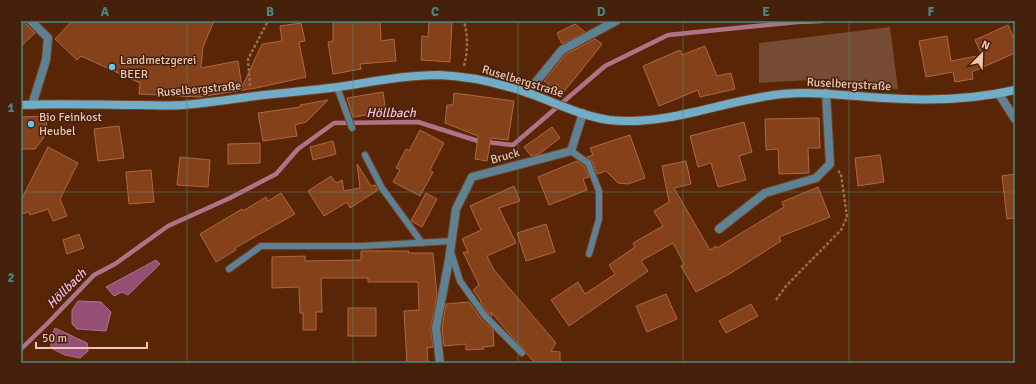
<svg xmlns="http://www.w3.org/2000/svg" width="1036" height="384" font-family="Signika,sans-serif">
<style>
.green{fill:#754b34}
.water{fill:#954e74;stroke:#b07287}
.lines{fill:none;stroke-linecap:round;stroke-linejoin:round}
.stream{stroke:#b07287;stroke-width:4.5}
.building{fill:#84411a;stroke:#af6841}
.lane-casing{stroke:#734325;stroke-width:8}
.street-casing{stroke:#734325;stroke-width:10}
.secondary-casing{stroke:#734325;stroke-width:10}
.path{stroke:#996b51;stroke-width:2.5;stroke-dasharray:3 2;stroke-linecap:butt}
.lane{stroke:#5e8293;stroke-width:6}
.street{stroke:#5e8293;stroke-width:8}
.secondary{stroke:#72adc7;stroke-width:8}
.grid{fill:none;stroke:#478a80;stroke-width:1;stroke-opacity:0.55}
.poi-dot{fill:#64c5ee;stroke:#45210c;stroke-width:1.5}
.labels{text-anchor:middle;stroke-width:3;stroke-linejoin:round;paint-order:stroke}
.poi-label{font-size:12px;fill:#efc7b4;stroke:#45210c;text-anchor:start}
.street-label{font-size:12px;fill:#efc7b4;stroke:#45210c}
.water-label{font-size:13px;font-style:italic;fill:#fbbcdb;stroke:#45210c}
.neatline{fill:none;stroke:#478a80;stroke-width:1.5}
.grid-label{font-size:13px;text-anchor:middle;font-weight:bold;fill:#478a80}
</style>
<rect width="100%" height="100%" fill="#582606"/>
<path class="green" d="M 890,27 L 898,89 L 832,86 L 829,79 L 759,83 L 759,43 Z"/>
<g class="water">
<path d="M 156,260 L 160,264 L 128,295 L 122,292 L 114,296 L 106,287 Z"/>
<path d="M 78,301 L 101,302 L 111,312 L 106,331 L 77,329 L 72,324 L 72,310 Z"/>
<path d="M 55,328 L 87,343 L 88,351 L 80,358 L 65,355 L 51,348 L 51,336 Z"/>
</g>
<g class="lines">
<path class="stream" d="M 21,349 L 48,323 L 94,275 L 115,264 L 168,226 L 230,198 L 276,174 L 298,149 L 334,123 L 418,122 L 478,141 L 513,145 L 605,66 L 668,35 L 797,22 L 822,21"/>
</g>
<g class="building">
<path d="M 21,21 L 23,21 L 35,33 L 21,46 Z"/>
<path d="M 72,21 L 214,21 L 203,47 L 201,68 L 238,61 L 242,87 L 262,44 L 282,41 L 280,26 L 301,23 L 305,41 L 299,42 L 306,77 L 256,88 L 199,97 L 139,94 L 140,83 L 81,56 L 77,60 L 55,39 Z"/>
<path d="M 333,21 L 380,21 L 381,41 L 394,39 L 396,61 L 360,64 L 361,69 L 333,74 L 328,42 L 333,41 Z"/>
<path d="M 429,21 L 452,21 L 450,62 L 421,60 L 422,36 L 428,37 Z"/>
<path d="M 575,24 L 585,32 L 562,44 L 557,33 Z"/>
<path d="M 1008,25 L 1015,41 L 1015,53 L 972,72 L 973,79 L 955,82 L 953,72 L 926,77 L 919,41 L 947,36 L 951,61 L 982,55 L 975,40 Z"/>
<path d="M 595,39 L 602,44 L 580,72 L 561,95 L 544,81 L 566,54 Z"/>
<path d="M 705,46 L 717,76 L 731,73 L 735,89 L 700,97 L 698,90 L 659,106 L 643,66 L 680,50 L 682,55 Z"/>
<path d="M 383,92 L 386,112 L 353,117 L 347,98 Z"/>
<path d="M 454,93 L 514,101 L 508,140 L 491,138 L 487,161 L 475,159 L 478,136 L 445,123 L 447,105 L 453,105 Z"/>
<path d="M 328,100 L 306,122 L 295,125 L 297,136 L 263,141 L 258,113 L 300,107 L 300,105 Z"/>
<path d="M 46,116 L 47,133 L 35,149 L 21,149 L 21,117 Z"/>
<path d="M 819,118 L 820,148 L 808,148 L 809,173 L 779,174 L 778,149 L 766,150 L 765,119 Z"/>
<path d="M 744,122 L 752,152 L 739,156 L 746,180 L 718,187 L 711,163 L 698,167 L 690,136 Z"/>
<path d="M 119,126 L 124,158 L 98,161 L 94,129 Z"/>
<path d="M 552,127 L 560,138 L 539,154 L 531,156 L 524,147 Z"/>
<path d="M 420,130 L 444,143 L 430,170 L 433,172 L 420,196 L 393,182 L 400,170 L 396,168 L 406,149 L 409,151 Z"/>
<path d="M 630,135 L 645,178 L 628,184 L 618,183 L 606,171 L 597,174 L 592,161 L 587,157 L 593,155 L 590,148 Z"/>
<path d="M 333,141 L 336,154 L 313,160 L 310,147 Z"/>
<path d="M 260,143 L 260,163 L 228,164 L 228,144 Z"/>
<path d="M 48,147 L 78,163 L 60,199 L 67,216 L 53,221 L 48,209 L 30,215 L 29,212 L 21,214 L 21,200 Z"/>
<path d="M 880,155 L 884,182 L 858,186 L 855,158 Z"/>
<path d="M 180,157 L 210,160 L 208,187 L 177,185 Z"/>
<path d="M 577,161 L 584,166 L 589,177 L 583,179 L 587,190 L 549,205 L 538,177 Z"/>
<path d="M 686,161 L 691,184 L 674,188 L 710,250 L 716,246 L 717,248 L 784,207 L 782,202 L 818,187 L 830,217 L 779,237 L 781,241 L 731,273 L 696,292 L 681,266 L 684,264 L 673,243 L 641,261 L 648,271 L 569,326 L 551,300 L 578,282 L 585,294 L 615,274 L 609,265 L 635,247 L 633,243 L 663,226 L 654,211 L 669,202 L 662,166 Z"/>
<path d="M 357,164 L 371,186 L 375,185 L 378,190 L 350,208 L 347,202 L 324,216 L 308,191 L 331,176 L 336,183 L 342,180 L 344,191 L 360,188 Z"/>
<path d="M 151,170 L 154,202 L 129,204 L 126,172 Z"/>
<path d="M 1015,174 L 1015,218 L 1007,219 L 1002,176 Z"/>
<path d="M 514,186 L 520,201 L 499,208 L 516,243 L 487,256 L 494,270 L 556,343 L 551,351 L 560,352 L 560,363 L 535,363 L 526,353 L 525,350 L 514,339 L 491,312 L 492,316 L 488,313 L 480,301 L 481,301 L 473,290 L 479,285 L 463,252 L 469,252 L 468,252 L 462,239 L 481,230 L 470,206 Z"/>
<path d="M 281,193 L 295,214 L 235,248 L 236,250 L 216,262 L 200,234 L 242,209 L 243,211 L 266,197 L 268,201 Z"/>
<path d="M 426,193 L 437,199 L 422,227 L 411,221 Z"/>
<path d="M 546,224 L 555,252 L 526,261 L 517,233 Z"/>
<path d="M 79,234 L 84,248 L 67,254 L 63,240 Z"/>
<path d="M 361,251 L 409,251 L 408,253 L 433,253 L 437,295 L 431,327 L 433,347 L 427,348 L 428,363 L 407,363 L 404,311 L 419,310 L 418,282 L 368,282 L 368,278 L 321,278 L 322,312 L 316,312 L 316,330 L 303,330 L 303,313 L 300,313 L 299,287 L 272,288 L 272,257 L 305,256 L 305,261 L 361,260 Z"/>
<path d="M 666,294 L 677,319 L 647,332 L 636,306 Z"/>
<path d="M 469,302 L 481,319 L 493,330 L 494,346 L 483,347 L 484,349 L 466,350 L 466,344 L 444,346 L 442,328 L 446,304 Z"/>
<path d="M 751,304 L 758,316 L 726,333 L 719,321 Z"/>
<rect x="348" y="308" width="28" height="28"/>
</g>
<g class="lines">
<defs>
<g id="lane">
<path d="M 337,87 L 352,128"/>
<path d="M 571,151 L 588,163 L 599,191 L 599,219 L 589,254"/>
<path d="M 365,155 L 382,188 L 422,243"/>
<path d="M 451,252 L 460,281 L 485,316 L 522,353"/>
<path d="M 229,269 L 261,246 L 362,246 L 452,241"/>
</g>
<g id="street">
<path d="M 31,21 L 48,38 L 46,60 L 32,105"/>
<path d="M 527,93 L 562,50 L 616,21"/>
<path d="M 999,94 L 1015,119"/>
<path d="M 719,229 L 765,193 L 816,178 L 830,164 L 826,93"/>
<path d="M 440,363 L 436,328 L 449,260 L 456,209 L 472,177 L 571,151 L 583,113"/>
</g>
<path id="secondary" d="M 21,105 C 60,103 99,105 137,105 C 152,105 168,106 183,105 C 205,103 226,100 248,97 C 278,93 308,91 338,87 C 372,82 405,75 439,75 C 469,76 499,83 528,93 C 554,102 581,116 609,120 C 668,127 726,99 783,94 C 817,91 851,96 884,98 C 928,101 972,100 1015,90"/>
</defs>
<use href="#lane" class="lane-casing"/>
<use href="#street" class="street-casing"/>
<use href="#secondary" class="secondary-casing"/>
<g class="path">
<path d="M 464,66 C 468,51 468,36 464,21"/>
<path d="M 250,86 L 248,59 L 268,21"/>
<path d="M 776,300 L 786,286 L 841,230 L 847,217 L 841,174 L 838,171"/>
</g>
<use href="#lane" class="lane"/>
<use href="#street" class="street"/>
<use href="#secondary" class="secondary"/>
</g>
<path class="grid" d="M 187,21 L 187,363M 353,21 L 353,363M 518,21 L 518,363M 683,21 L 683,363M 849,21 L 849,363M 21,192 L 1015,192"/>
<g class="poi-dot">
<circle cx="112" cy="67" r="4"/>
<circle cx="31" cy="124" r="4"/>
</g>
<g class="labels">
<g class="poi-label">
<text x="120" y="64">Landmetzgerei<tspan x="120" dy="14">BEER</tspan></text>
<text x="39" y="121">Bio Feinkost<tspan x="39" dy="14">Heubel</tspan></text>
</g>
<g class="street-label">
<text transform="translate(523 81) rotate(17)" y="4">Ruselbergstraße</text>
<text transform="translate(849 84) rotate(3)" y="4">Ruselbergstraße</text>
<text transform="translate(199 89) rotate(-5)" y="4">Ruselbergstraße</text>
<text transform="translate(505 156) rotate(-15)" y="4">Bruck</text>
</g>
<g class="water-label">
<text x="391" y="117">Höllbach</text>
<text transform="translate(66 288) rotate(-45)" y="5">Höllbach</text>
</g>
</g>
<rect width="1036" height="384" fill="none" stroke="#45210c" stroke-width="44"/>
<g transform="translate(982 54) rotate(23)" stroke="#45210c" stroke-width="3" paint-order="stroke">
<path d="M0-3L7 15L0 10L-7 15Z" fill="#efc7b4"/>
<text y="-6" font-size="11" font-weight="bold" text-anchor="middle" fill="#efc7b4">N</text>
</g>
<path d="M36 342v6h111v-6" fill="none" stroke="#efc7b4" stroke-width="2"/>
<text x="42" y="342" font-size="12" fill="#efc7b4" stroke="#45210c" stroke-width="3" paint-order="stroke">50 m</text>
<rect x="22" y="22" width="992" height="340" class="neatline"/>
<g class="grid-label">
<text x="105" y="16">A</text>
<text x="270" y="16">B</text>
<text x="435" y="16">C</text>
<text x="601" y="16">D</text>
<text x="766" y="16">E</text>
<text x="931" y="16">F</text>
<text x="11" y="112">1</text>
<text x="11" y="282">2</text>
</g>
</svg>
